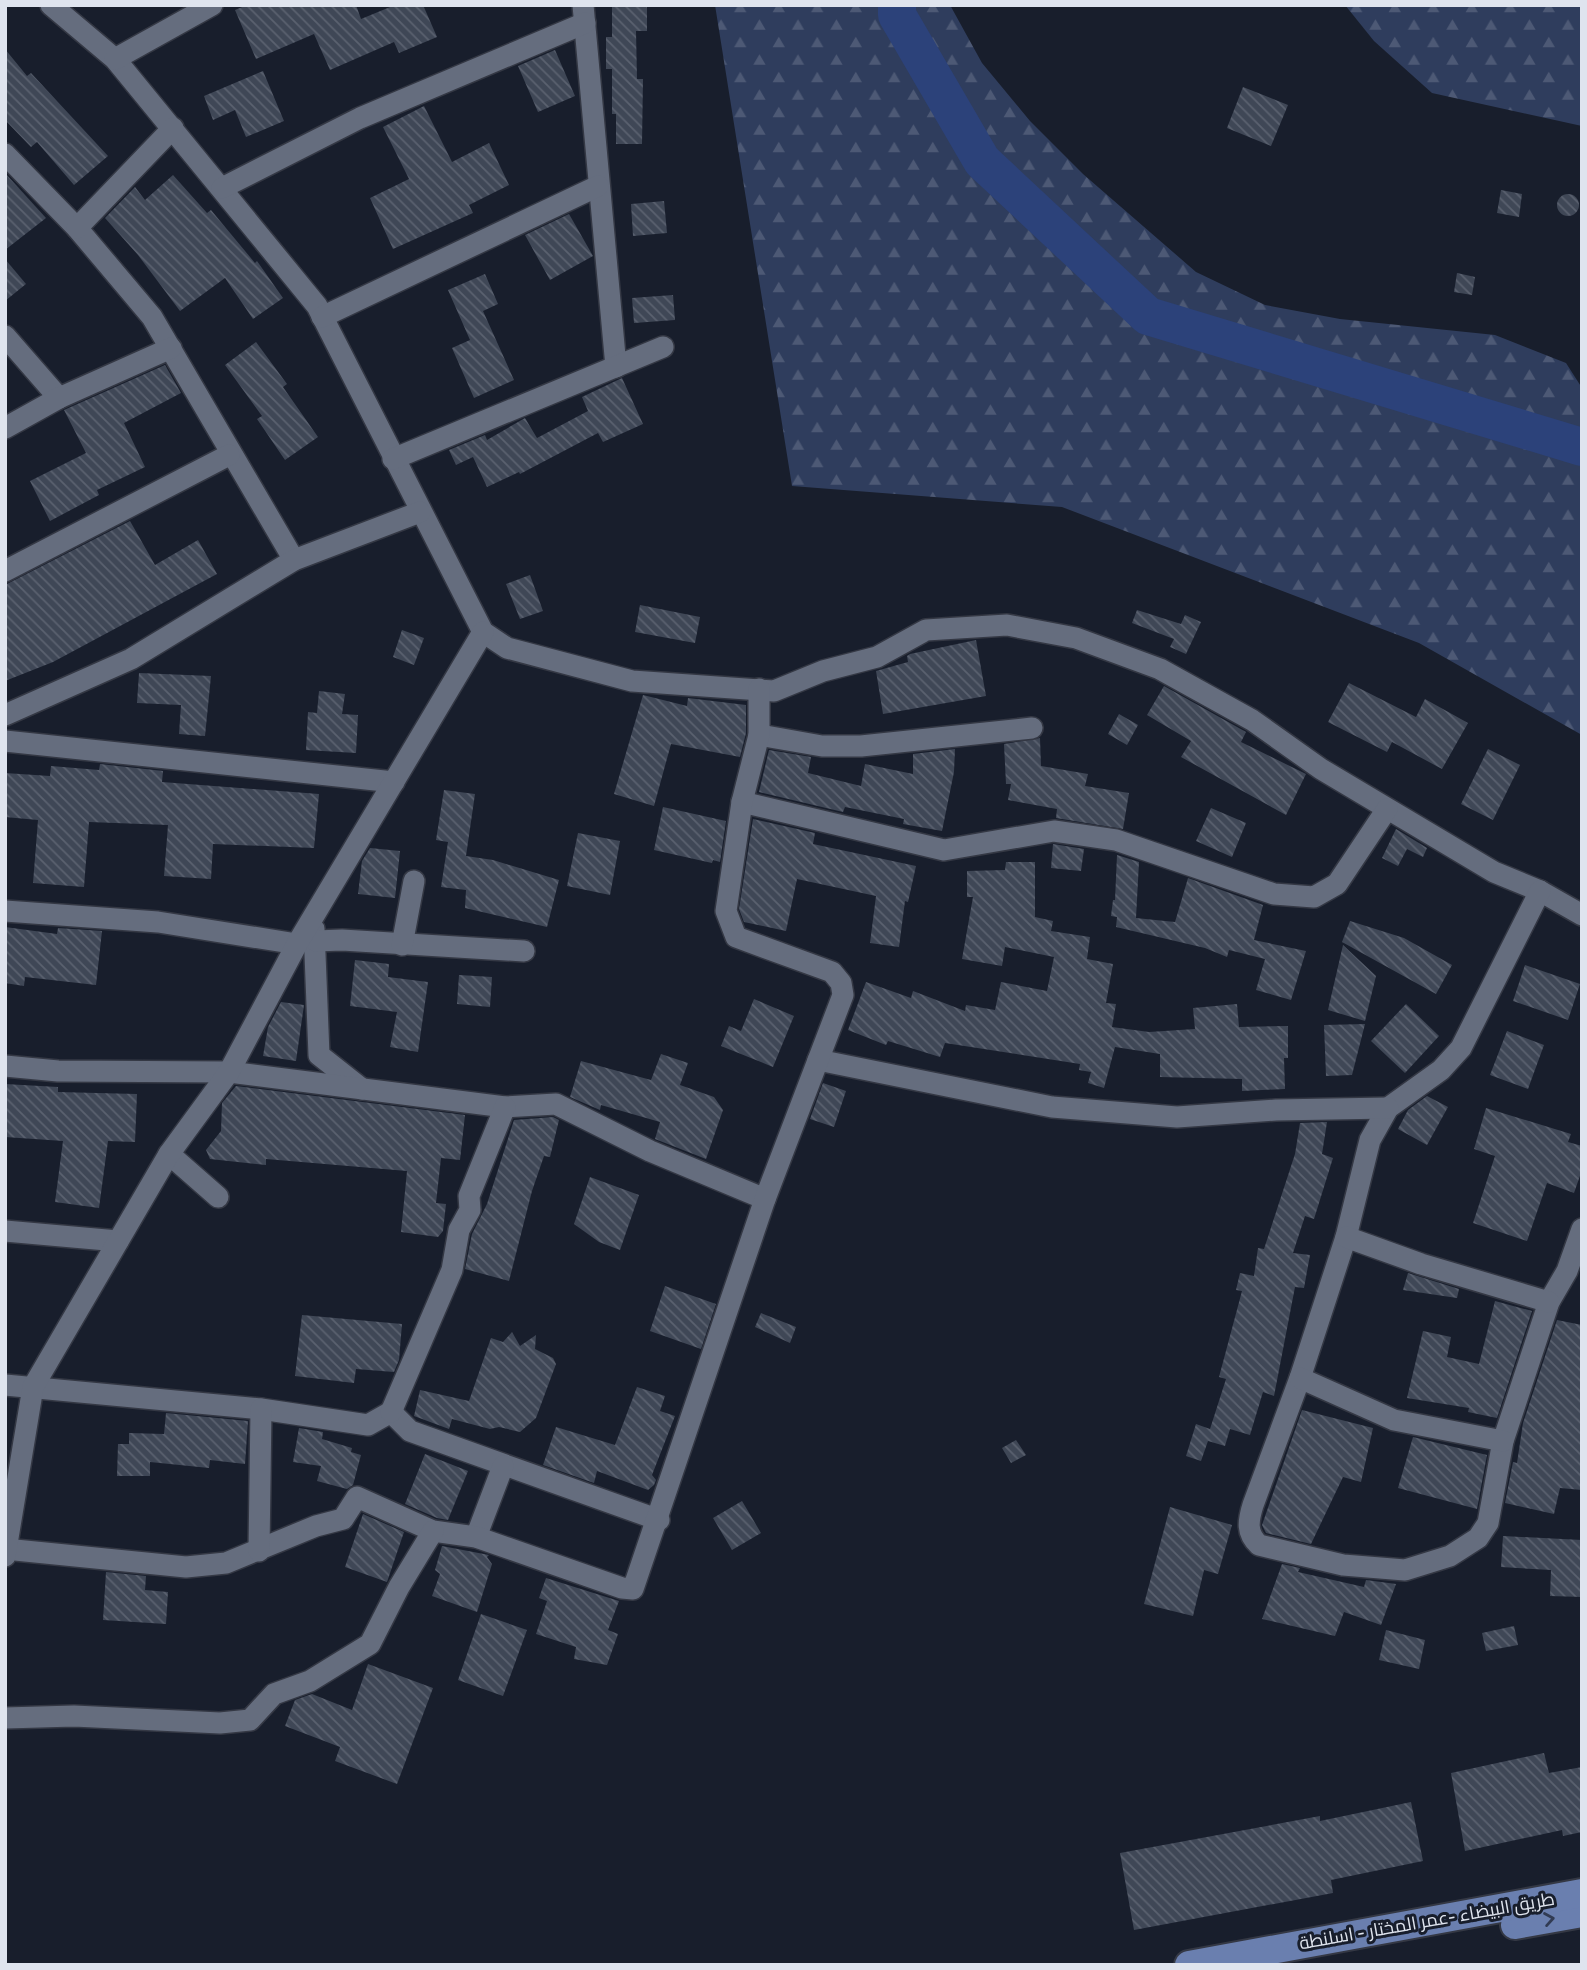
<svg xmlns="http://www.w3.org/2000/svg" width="1587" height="1970" font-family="'Golos Text',Cairo,sans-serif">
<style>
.forest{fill:url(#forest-firs)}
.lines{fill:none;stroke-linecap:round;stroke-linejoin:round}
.river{stroke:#2c427a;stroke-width:38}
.building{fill:url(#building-back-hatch)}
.minor-casing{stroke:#343844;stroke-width:24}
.major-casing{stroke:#343844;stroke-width:32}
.minor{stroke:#656d7e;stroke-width:21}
.major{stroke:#6a7faf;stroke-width:28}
.oneway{stroke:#313b53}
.labels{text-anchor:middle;stroke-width:6;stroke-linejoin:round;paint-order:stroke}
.street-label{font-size:18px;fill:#dfe4ee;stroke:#181e2c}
</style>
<defs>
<pattern id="forest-firs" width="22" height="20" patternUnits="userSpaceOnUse" patternTransform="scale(1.75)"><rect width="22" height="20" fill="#2f3d5d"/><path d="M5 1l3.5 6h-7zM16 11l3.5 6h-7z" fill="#4d5975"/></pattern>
<pattern id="building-back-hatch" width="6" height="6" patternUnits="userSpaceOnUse" patternTransform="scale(1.75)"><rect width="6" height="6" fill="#3f4756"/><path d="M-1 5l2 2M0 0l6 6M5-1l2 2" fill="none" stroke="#5a616f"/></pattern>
</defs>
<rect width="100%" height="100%" fill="#181e2c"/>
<g class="forest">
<path d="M 715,5 L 950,5 L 982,63 L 1030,121 L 1083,174 L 1196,272 L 1265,305 L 1340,319 L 1495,335 L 1566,363 L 1582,388 L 1582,735 L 1419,643 L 1062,507 L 792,486 Z"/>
<path d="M 1345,5 L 1582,5 L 1582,126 L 1432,93 L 1374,41 Z"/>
</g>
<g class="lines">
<path class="river" d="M 897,5 L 897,15 L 982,161 L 1148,316 L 1582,447"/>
</g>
<g class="building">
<path d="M 247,5 L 356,5 L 361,19 L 395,5 L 423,5 L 437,37 L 399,53 L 394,42 L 330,70 L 314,34 L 256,59 L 235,10 Z"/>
<path d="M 612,5 L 647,5 L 647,31 L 636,31 L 637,79 L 643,79 L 642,144 L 616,144 L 616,114 L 612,114 L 612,69 L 606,69 L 606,37 L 612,37 Z"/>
<path d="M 5,49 L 27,76 L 31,73 L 108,156 L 74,185 L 37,142 L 31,147 L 5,120 Z"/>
<path d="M 555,50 L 575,96 L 538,112 L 518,66 Z"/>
<path d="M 263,71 L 284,121 L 246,137 L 235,110 L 213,120 L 204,96 Z"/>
<path d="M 1243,87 L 1288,105 L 1271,146 L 1227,128 Z"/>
<path d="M 424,106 L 452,162 L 489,143 L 509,185 L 469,205 L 473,213 L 393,249 L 370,198 L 409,179 L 383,127 Z"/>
<path d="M 5,173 L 46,218 L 5,250 Z"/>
<path d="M 173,175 L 207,213 L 211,210 L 255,263 L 257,261 L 283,298 L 253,319 L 225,278 L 180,311 L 138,255 L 105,218 L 135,187 L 145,200 Z"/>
<path d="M 1501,190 L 1522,194 L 1519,217 L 1497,213 Z"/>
<circle cx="1568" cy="205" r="11"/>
<path d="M 664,201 L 667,233 L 633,236 L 631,204 Z"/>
<path d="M 569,214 L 593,256 L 550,280 L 525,235 Z"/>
<path d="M 5,259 L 26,284 L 5,301 Z"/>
<path d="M 1457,273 L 1475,277 L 1472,295 L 1454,292 Z"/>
<path d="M 485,274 L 498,304 L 483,311 L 514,380 L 474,398 L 452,348 L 470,340 L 448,290 Z"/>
<path d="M 673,295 L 675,320 L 634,323 L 632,298 Z"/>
<path d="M 256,342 L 287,384 L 283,387 L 318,437 L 285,460 L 257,419 L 262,416 L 225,365 Z"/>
<path d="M 165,365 L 181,393 L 124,423 L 145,467 L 97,490 L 99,495 L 50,521 L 30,481 L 86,453 L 64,410 Z"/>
<path d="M 622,378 L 643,424 L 603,442 L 598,433 L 520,474 L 519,472 L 487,487 L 473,457 L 456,465 L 449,450 L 485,435 L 487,440 L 525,418 L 537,438 L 588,411 L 582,397 Z"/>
<path d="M 130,521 L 155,565 L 198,540 L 217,574 L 53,662 L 5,681 L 5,585 Z"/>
<path d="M 530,575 L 543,611 L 520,619 L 506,584 Z"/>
<path d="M 640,605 L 700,617 L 695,643 L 635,632 Z"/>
<path d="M 1137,610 L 1181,624 L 1185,615 L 1201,622 L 1186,654 L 1170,647 L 1174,639 L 1132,623 Z"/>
<path d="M 402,630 L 424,638 L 414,665 L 393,657 Z"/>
<path d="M 976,640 L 986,696 L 883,714 L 876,671 L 908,662 L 907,656 L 910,654 Z"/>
<path d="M 139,673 L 211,676 L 205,736 L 179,734 L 181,705 L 137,703 Z"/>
<path d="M 1349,683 L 1416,717 L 1425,699 L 1468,723 L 1442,769 L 1392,742 L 1387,752 L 1328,722 Z"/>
<path d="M 1164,686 L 1246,732 L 1241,742 L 1306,774 L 1286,815 L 1181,757 L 1191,741 L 1147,715 Z"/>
<path d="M 319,691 L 345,694 L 342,714 L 358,715 L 356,753 L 306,750 L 308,712 L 317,713 Z"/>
<path d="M 643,695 L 687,706 L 688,698 L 746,705 L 746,733 L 740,757 L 671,744 L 654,806 L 614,794 Z"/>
<path d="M 1119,714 L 1138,725 L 1127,745 L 1108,734 Z"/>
<path d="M 1040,738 L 1041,766 L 1088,774 L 1085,786 L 1129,793 L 1123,829 L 1056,818 L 1057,809 L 1008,800 L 1011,784 L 1006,784 L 1004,744 Z"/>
<path d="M 955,749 L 954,772 L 942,831 L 903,824 L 904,819 L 845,807 L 843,812 L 759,792 L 769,750 L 811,757 L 808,773 L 861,786 L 865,764 L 913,774 L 913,754 Z"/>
<path d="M 1488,749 L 1520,765 L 1493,820 L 1461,804 Z"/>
<path d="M 100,764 L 163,771 L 162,782 L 319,794 L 314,848 L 213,844 L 211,879 L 164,876 L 168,825 L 89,822 L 84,887 L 33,883 L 38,820 L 5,817 L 5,773 L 50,776 L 51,766 L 99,770 Z"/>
<path d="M 444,790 L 475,794 L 466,856 L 493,860 L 559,880 L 547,927 L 465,908 L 466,890 L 441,887 L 448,842 L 436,840 Z"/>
<path d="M 663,807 L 726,821 L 720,862 L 713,860 L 712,863 L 654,850 Z"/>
<path d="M 1211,808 L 1246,823 L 1232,857 L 1196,841 Z"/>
<path d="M 753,819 L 815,833 L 813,844 L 916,866 L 908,902 L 905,901 L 899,947 L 870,943 L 876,896 L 797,879 L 786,931 L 744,922 L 739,909 Z"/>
<path d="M 1396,829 L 1427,848 L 1423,857 L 1407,849 L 1398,866 L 1382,858 Z"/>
<path d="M 578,833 L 620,841 L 610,895 L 567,886 Z"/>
<path d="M 1053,844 L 1084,849 L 1081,871 L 1051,868 Z"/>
<path d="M 370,848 L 400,851 L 395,898 L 358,894 L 362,861 Z"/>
<path d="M 1117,855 L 1139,862 L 1136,918 L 1175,922 L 1188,878 L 1263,905 L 1254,940 L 1306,951 L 1291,1000 L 1256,990 L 1265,959 L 1229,950 L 1227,957 L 1205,948 L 1116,927 L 1117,917 L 1111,916 L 1113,900 L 1115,900 Z"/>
<path d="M 1006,862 L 1035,862 L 1035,917 L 1053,921 L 1051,931 L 1090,937 L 1087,959 L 1113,964 L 1106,1003 L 1116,1004 L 1112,1027 L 1149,1032 L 1195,1029 L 1193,1008 L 1237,1004 L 1239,1027 L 1288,1026 L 1288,1058 L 1284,1058 L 1285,1089 L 1242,1091 L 1242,1079 L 1160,1077 L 1160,1054 L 1115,1047 L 1104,1088 L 1088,1083 L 1091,1072 L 1079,1070 L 1080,1064 L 945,1043 L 940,1057 L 888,1041 L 886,1045 L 848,1030 L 866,982 L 911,998 L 913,991 L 965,1011 L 966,1005 L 995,1010 L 1001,982 L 1047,991 L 1054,957 L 1005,947 L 1002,966 L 962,959 L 973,897 L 967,897 L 967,871 L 1005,870 Z"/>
<path d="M 1350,921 L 1404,938 L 1452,965 L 1436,994 L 1342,942 Z"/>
<path d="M 5,927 L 57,934 L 58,928 L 102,931 L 96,985 L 25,977 L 24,986 L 5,983 Z"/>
<path d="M 1343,945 L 1376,976 L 1365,1021 L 1328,1010 Z"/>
<path d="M 355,960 L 389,964 L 388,977 L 428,982 L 418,1052 L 390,1047 L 397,1012 L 350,1006 Z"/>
<path d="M 1525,965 L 1580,984 L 1568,1020 L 1513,1001 Z"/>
<path d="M 459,975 L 492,977 L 490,1007 L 457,1004 Z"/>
<path d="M 754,999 L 794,1016 L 773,1067 L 721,1046 L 729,1026 L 741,1031 Z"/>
<path d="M 281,1002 L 304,1005 L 296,1061 L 263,1056 L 268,1027 Z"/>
<path d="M 1406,1004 L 1439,1036 L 1405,1073 L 1371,1041 Z"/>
<path d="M 1365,1024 L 1352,1075 L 1326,1076 L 1324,1025 Z"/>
<path d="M 1507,1031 L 1544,1045 L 1528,1089 L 1490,1075 Z"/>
<path d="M 661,1054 L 688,1063 L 680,1085 L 714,1097 L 723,1110 L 706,1159 L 655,1139 L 660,1122 L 601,1105 L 600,1110 L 570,1097 L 581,1061 L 651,1080 Z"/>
<path d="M 823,1083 L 846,1091 L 834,1127 L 810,1119 Z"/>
<path d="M 5,1084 L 58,1087 L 58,1092 L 137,1094 L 135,1142 L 108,1141 L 99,1208 L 55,1202 L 63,1141 L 5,1137 Z"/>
<path d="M 236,1086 L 465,1115 L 460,1160 L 441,1158 L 436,1203 L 446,1204 L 443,1231 L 438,1237 L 401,1232 L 407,1171 L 266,1159 L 266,1165 L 210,1159 L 206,1150 L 221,1131 L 222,1103 Z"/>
<path d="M 1427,1096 L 1448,1107 L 1427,1145 L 1398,1129 L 1408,1110 Z"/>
<path d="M 1486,1108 L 1571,1134 L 1568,1142 L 1582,1146 L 1582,1170 L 1574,1193 L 1547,1183 L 1527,1241 L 1473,1223 L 1495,1156 L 1474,1149 Z"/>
<path d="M 553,1117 L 559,1120 L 550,1157 L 544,1156 L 532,1191 L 509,1281 L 465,1269 L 472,1234 L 487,1204 L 514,1120 Z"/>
<path d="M 1327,1122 L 1322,1154 L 1333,1158 L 1314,1219 L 1305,1216 L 1293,1253 L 1310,1255 L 1304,1288 L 1295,1287 L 1274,1396 L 1263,1392 L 1250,1435 L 1230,1429 L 1225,1446 L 1208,1441 L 1201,1461 L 1186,1456 L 1196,1424 L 1210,1429 L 1226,1379 L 1219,1377 L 1242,1291 L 1236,1290 L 1240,1273 L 1254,1276 L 1258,1248 L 1264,1249 L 1295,1154 L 1300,1123 Z"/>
<path d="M 590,1177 L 639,1195 L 620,1250 L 599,1242 L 574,1224 Z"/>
<path d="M 1408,1273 L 1459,1289 L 1457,1298 L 1403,1290 Z"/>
<path d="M 665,1286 L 716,1304 L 701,1349 L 650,1331 Z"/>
<path d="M 1495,1301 L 1532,1311 L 1497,1418 L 1468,1412 L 1469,1408 L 1407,1398 L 1423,1331 L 1451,1337 L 1447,1357 L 1479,1364 Z"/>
<path d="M 761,1313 L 796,1327 L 790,1343 L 755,1327 Z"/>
<path d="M 302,1315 L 402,1324 L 399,1360 L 394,1372 L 356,1369 L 354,1383 L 295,1376 Z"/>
<path d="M 1557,1320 L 1582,1325 L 1582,1490 L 1560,1488 L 1554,1514 L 1505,1503 L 1513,1462 L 1517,1463 L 1523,1423 Z"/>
<path d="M 512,1332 L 520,1346 L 536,1335 L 535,1349 L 553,1358 L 556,1364 L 536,1418 L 520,1432 L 499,1427 L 490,1429 L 452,1419 L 449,1429 L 414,1416 L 420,1390 L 469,1401 L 491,1338 L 503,1342 Z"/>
<path d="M 637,1387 L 665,1396 L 660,1411 L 675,1416 L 652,1475 L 656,1480 L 654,1485 L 648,1490 L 597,1471 L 594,1483 L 543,1465 L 556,1427 L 615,1445 Z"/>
<path d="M 1302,1410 L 1373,1428 L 1361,1482 L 1343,1477 L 1311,1544 L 1266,1533 L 1262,1525 Z"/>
<path d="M 166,1413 L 248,1421 L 245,1464 L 210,1460 L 209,1468 L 150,1462 L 150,1476 L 117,1476 L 118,1444 L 129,1444 L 129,1433 L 164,1434 Z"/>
<path d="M 299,1428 L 323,1432 L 322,1439 L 352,1448 L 351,1452 L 361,1455 L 353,1485 L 347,1489 L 317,1481 L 321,1466 L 293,1462 Z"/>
<path d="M 1413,1437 L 1487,1455 L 1477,1509 L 1398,1488 Z"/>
<path d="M 1016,1440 L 1026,1455 L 1011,1463 L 1002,1448 Z"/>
<path d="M 425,1454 L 468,1471 L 448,1520 L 437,1518 L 405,1504 Z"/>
<path d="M 742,1501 L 761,1533 L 732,1550 L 713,1518 Z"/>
<path d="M 1170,1507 L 1232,1525 L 1218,1574 L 1204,1570 L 1193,1616 L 1144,1604 Z"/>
<path d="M 363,1514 L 404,1532 L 387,1582 L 345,1567 Z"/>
<path d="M 1503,1536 L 1582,1540 L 1582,1597 L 1550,1596 L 1551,1570 L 1501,1567 Z"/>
<path d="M 442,1546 L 489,1555 L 487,1557 L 492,1564 L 477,1612 L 432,1596 L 440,1574 L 435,1570 Z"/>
<path d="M 1282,1564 L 1300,1568 L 1298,1572 L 1364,1587 L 1366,1580 L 1396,1584 L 1381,1625 L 1344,1612 L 1335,1636 L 1262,1619 Z"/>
<path d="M 106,1572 L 146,1576 L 145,1590 L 168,1592 L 166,1624 L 103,1620 Z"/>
<path d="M 546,1578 L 619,1601 L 608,1630 L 618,1634 L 607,1665 L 574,1659 L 576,1647 L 536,1634 L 547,1601 L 539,1598 Z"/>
<path d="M 481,1614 L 527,1630 L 503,1696 L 458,1680 Z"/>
<path d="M 1514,1626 L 1518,1645 L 1486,1651 L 1482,1633 Z"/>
<path d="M 1386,1630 L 1425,1640 L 1419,1669 L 1379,1660 Z"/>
<path d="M 368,1664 L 433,1688 L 397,1784 L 335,1761 L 340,1747 L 285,1726 L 295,1700 L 312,1694 L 352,1710 Z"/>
<path d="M 1544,1753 L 1549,1773 L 1582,1767 L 1582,1832 L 1563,1836 L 1562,1830 L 1465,1851 L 1451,1773 Z"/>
<path d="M 1411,1802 L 1423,1861 L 1331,1880 L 1333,1893 L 1134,1930 L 1120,1853 L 1320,1816 L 1320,1821 Z"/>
</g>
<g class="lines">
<defs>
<g id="minor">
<path d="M 51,5 L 115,59 L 317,306 L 483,632 L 507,648 L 632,681 L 774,691 L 823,671 L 877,657 L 926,630 L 1007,625 L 1076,638 L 1160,669 L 1252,720 L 1321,769 L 1494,872 L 1540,891 L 1582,915"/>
<path d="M 583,5 L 616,367"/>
<path d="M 115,59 L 212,5"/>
<path d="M 5,154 L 77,228 L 152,317 L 294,560"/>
<path d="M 222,188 L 360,118 L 585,23"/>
<path d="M 77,228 L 173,128"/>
<path d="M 322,317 L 598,186"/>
<path d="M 5,336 L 59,398"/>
<path d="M 5,428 L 59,398 L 171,348"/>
<path d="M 393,459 L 663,347"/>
<path d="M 5,571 L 229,455"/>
<path d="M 5,715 L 131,659 L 294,560 L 420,512"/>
<path d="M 759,735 L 822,746 L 861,746 L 1032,728"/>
<path d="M 5,741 L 394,782"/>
<path d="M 742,802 L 944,850 L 1054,831 L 1116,840 L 1274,894 L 1314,897 L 1337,884 L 1387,809"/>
<path d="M 1540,891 L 1461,1048 L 1441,1070 L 1388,1108 L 1370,1140 L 1346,1237 L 1300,1378 L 1253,1505 C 1248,1521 1246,1533 1259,1545 L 1343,1565 L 1405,1570 L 1450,1556 L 1478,1538 L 1488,1523 L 1503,1441 L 1549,1302 L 1567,1271 L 1582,1229"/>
<path d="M 5,911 L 158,922 L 297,944"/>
<path d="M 314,929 L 319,1055 L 362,1089"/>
<path d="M 316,941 L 342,940 L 524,951"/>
<path d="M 402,945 L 414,881"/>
<path d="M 818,1060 L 1052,1107 L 1177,1117 L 1276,1110 L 1388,1108"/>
<path d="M 5,1066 L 58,1071 L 229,1072 L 505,1107 L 556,1104 L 650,1151 L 765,1199"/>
<path d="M 169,1154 L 218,1197"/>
<path d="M 5,1231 L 118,1241"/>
<path d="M 1346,1237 L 1421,1264 L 1549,1302"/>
<path d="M 1300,1378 L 1394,1420 L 1503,1441"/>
<path d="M 5,1385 L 261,1409 L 368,1425 L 391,1412 L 410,1431 L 659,1520"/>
<path d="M 391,1412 L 452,1270 L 459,1230 L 470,1210 L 469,1196 L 505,1107"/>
<path d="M 476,1537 L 503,1466"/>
<path d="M 5,1549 L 186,1567 L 226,1563 L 316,1526 L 343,1519 L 357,1497 L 433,1531 L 476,1537 L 622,1588 L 633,1589 L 765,1199 L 843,995 L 841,983 L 832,972 L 736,937 L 726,911 L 742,802 L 759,735 L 759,689"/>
<path d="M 259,1551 L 261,1409"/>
<path d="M 5,1556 L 33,1387 L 169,1154 L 229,1072 L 297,944 L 483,632"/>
<path d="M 5,1718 L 74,1716 L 220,1723 L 250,1720 L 274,1694 L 310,1681 L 370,1644 L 399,1587 L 433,1531"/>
</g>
<g id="major">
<path d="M 1515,1925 L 1582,1913"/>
<path d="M 1189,1965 L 1582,1893"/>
</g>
</defs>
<use href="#minor" class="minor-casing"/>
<use href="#major" class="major-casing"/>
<use href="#minor" class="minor"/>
<use href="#major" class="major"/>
</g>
<defs><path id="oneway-chevron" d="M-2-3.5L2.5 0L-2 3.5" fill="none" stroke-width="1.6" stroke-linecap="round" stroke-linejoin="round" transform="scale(1.75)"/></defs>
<use class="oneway" href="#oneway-chevron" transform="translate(1549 1919) rotate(-10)"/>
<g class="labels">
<g class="street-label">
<text transform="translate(1427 1921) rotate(-10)" y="6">طريق البيضاء -عمر المختار - اسلنطة</text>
</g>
</g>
<rect width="1587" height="1970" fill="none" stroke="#dfe4ee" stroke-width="14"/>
</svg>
